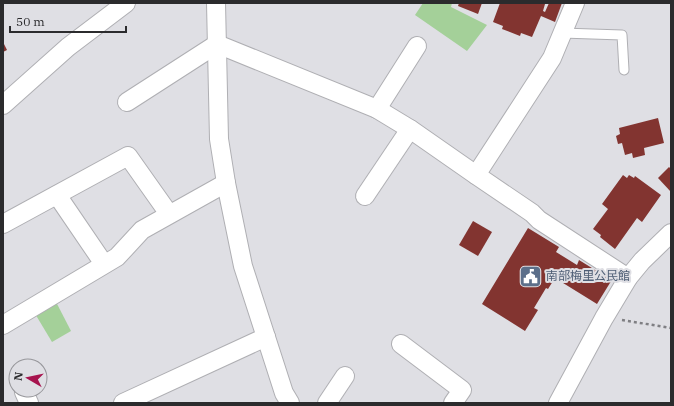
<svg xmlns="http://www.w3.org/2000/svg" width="674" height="406" font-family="'IBM Plex Serif','Noto Sans JP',serif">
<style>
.green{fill:#a4d099}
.building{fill:#823430}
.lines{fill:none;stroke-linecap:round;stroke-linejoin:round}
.lane-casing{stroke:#afafb3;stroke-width:11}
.street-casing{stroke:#afafb3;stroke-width:20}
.path{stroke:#7f7f83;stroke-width:2.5;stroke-dasharray:3 3;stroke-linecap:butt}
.lane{stroke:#fff;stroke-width:9}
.street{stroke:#fff;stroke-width:18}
.labels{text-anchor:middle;stroke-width:4;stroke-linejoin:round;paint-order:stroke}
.service-label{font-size:12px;fill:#4e5e75;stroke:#dfdfe4;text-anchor:start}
</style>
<rect width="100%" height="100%" fill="#dfdfe4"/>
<g class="green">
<path d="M 423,3 L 452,3 L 451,7 L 487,25 L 467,51 L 415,15 Z"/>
<path d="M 55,300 L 71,331 L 52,342 L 34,312 Z"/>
</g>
<g class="building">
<path d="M 459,3 L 482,3 L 478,14 L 458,6 Z"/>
<path d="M 500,3 L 544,3 L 545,4 L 543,11 L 545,12 L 549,3 L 571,3 L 569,6 L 562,3 L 555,22 L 541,16 L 532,37 L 521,33 L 520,36 L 502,29 L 503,26 L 493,22 Z"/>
<path d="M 3,42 L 7,50 L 3,52 Z"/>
<path d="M 658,118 L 664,143 L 644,148 L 645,155 L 633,158 L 632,153 L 625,155 L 622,143 L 618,144 L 616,136 L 620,134 L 619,128 Z"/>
<path d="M 669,167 L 671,169 L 671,192 L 658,178 Z"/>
<path d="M 623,175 L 627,178 L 629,175 L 634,178 L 635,176 L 661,195 L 642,222 L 637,218 L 615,249 L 600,237 L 601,235 L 593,229 L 608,209 L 602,204 Z"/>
<path d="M 473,221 L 492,232 L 478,256 L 459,245 Z"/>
<path d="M 528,228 L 559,247 L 556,252 L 577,265 L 579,260 L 600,273 L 602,270 L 613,278 L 597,304 L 555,278 L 548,289 L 546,288 L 534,308 L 538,310 L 525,331 L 482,304 Z"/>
</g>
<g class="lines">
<defs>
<path id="lane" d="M 562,33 L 622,35 L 624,70"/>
<g id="street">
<path d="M 216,3 L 219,139 L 226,183 L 243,266 L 284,393 L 290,403"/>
<path d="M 217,44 L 377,109 L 410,129 L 476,175 L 532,213 L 539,220 L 628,278"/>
<path d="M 127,102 L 217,44"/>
<path d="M 3,105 L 68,47 L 126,3"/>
<path d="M 377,109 L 417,46"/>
<path d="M 476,175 L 552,58 L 575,3"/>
<path d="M 57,195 L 104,264"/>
<path d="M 365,196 L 410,129"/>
<path d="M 3,224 L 128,156 L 169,214"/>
<path d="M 3,325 L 117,257 L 142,230 L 226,183"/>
<path d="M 401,344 L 462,390 L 453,403"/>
<path d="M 24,392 L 29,403"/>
<path d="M 123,403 L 266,337"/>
<path d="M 327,403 L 345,376"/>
<path d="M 558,403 L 604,318 L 628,278 L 642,261 L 671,233"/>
</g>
</defs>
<use href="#lane" class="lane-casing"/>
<use href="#street" class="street-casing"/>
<path class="path" d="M 622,320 L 671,328"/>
<use href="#lane" class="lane"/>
<use href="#street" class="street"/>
</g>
<defs>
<symbol id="civic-square" viewBox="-11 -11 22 22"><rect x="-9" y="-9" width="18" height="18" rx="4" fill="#5c6f8a" stroke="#dfdfe4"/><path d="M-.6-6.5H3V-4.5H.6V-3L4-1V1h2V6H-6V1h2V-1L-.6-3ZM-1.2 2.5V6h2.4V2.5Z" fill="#fff"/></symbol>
</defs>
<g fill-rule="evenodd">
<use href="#civic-square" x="518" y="264" width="25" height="25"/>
</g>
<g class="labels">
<g class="service-label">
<text x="546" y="280">南部梅里公民館</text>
</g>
</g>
<rect width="674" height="406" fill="none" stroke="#2b2b2d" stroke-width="8"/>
<g transform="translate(28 378) rotate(279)"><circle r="19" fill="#dfdfe4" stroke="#97979b"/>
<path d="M0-3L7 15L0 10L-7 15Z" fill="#a7144e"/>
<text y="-6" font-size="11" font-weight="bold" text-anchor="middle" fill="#2b2b2d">N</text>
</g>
<path d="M10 26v6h116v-6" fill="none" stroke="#2b2b2d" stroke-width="2"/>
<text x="16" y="26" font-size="12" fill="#2b2b2d" stroke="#dfdfe4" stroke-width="3" paint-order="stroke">50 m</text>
</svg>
